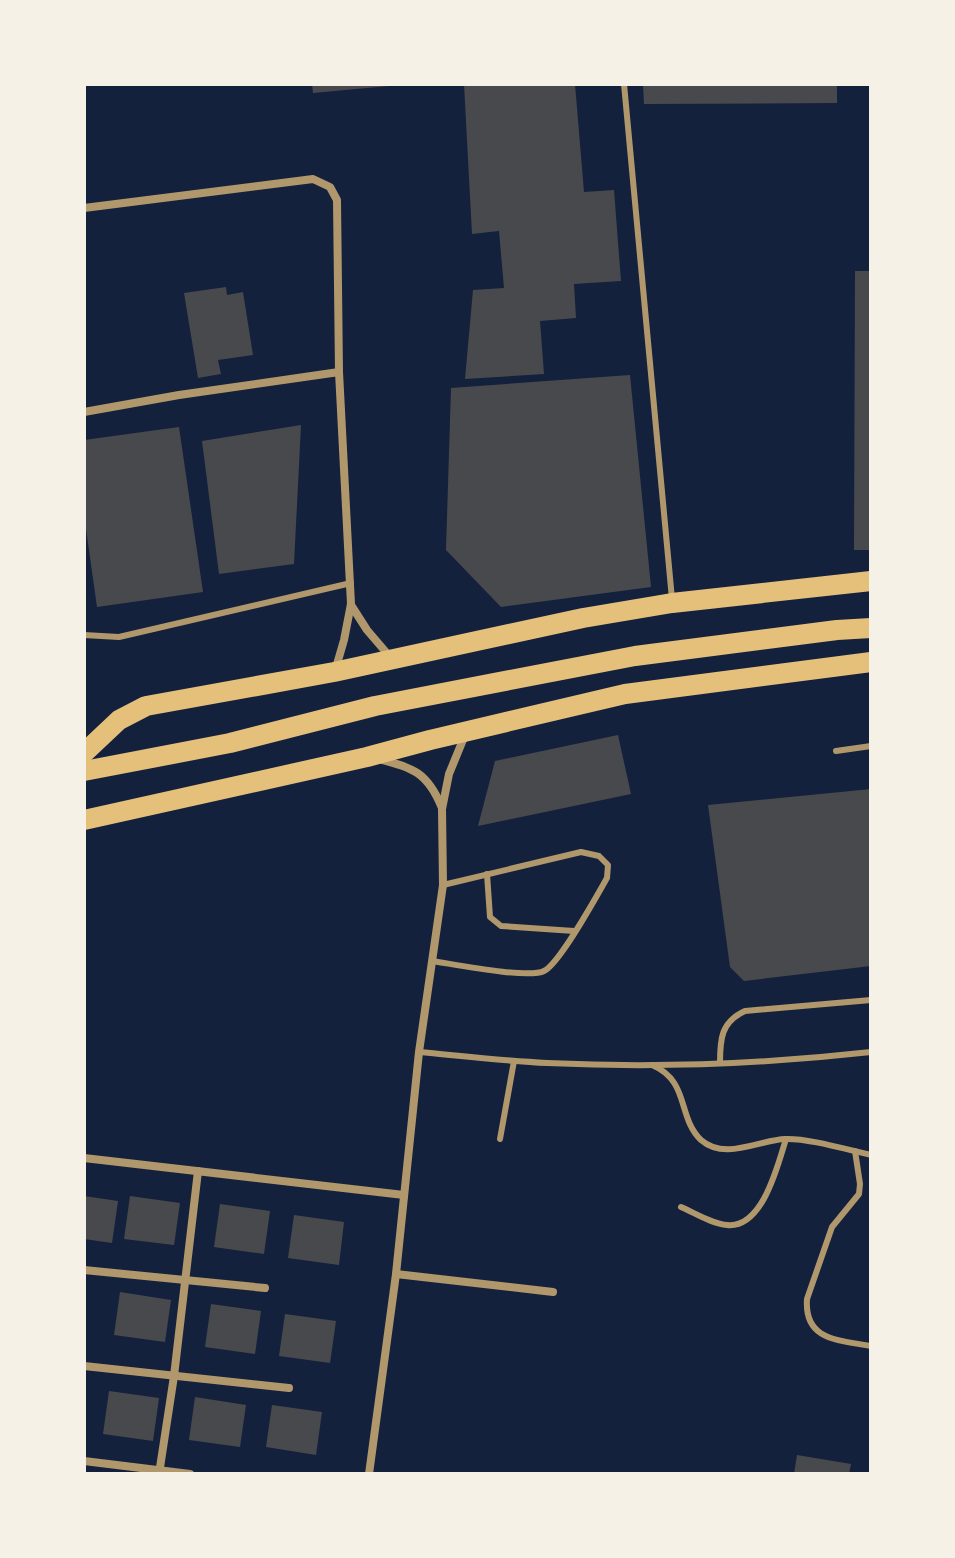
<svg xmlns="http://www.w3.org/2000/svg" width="955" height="1558" font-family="Inter,sans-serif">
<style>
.building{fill:#48494c}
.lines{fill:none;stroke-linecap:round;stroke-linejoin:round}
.service{stroke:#b1986c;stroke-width:6}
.minor{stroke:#b1986c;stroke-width:8}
.primary{stroke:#e5c07b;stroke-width:20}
</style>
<rect width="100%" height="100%" fill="#14213d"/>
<g class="building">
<path d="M 312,84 L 389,84 L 389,86 L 313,93 Z"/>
<path d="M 464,84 L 575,84 L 584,192 L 614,190 L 621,281 L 574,284 L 576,318 L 540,321 L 544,374 L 465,379 L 473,290 L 504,288 L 499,231 L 472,234 Z"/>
<path d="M 643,84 L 837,84 L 837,103 L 644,104 Z"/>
<path d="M 855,271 L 871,271 L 871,550 L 854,550 Z"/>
<path d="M 226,287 L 227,295 L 243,292 L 253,355 L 218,360 L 221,374 L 198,378 L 184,293 Z"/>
<path d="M 630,375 L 651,587 L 501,607 L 446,550 L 451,388 Z"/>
<path d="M 301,425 L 294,564 L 219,574 L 202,441 Z"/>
<path d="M 179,427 L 203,592 L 97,607 L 84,515 L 84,440 Z"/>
<path d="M 618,735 L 631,794 L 478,826 L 495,761 Z"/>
<path d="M 871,789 L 871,966 L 744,981 L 730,967 L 708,805 Z"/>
<path d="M 84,1196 L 118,1201 L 112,1243 L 84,1239 Z"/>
<path d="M 130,1196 L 180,1203 L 174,1245 L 124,1239 Z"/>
<path d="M 220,1204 L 270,1211 L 264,1254 L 214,1247 Z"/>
<path d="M 294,1215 L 344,1222 L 339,1265 L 288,1258 Z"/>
<path d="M 120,1292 L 171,1300 L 165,1342 L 114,1335 Z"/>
<path d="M 211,1304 L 261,1311 L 255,1354 L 205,1347 Z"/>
<path d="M 285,1314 L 336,1321 L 330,1363 L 279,1356 Z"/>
<path d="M 109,1391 L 159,1398 L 153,1441 L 103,1434 Z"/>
<path d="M 195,1397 L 246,1405 L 240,1447 L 189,1440 Z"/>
<path d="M 272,1405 L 322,1412 L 316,1455 L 266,1447 Z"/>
<path d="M 797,1455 L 851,1464 L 849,1474 L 794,1474 Z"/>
</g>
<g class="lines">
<g class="service">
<path d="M 624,84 L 672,599"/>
<path d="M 84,635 L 119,637 L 351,583"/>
<path d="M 836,751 L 871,746"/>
<path d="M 487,874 L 490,917 L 501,926 L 574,931"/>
<path d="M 432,961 C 453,964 528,979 544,971 C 560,963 596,897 607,878 L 608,865 L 599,856 L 581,852 L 443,885"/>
<path d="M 419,1052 C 462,1056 504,1061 547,1063 C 654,1068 764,1064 871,1052"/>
<path d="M 720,1063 C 720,1039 721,1022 745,1011 L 871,1000"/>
<path d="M 652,1065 C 690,1081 677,1117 701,1140 C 725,1161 759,1140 785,1139 C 808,1138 848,1150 871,1155"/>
<path d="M 500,1139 L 514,1061"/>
<path d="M 855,1151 L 860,1184 L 859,1194 L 832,1227 L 807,1299 C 804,1341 839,1340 871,1346"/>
<path d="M 681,1207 C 695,1213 712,1224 727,1225 C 763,1229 778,1164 786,1139"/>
</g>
<g class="minor">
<path d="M 84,208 L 313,179 L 330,187 L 337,200 L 339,372"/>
<path d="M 84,412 L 179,395 L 339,372 L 351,604 L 344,640 L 335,671"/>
<path d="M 351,605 L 367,630 L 391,658"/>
<path d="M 378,759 C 413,767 428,773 442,808"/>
<path d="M 84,1158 L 404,1195"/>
<path d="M 84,1270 L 265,1288"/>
<path d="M 396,1274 L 553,1292"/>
<path d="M 84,1366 L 289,1388"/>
<path d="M 84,1461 L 190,1474"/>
<path d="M 159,1474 L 174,1376 L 198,1171"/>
<path d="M 369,1474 L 396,1274 L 419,1052 L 443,885 L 442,809 L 449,774 L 465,735"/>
</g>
<g class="primary">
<path d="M 84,753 L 119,720 L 146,706 L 334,672 L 583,618 L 672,603 L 871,581"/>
<path d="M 84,771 L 230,743 L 375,706 L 635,656 L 837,630 L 871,628"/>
<path d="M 84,820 L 367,757 L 430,740 L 625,694 L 871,662"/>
</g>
</g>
<rect width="955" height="1558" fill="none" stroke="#f6f1e7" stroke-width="172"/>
</svg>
